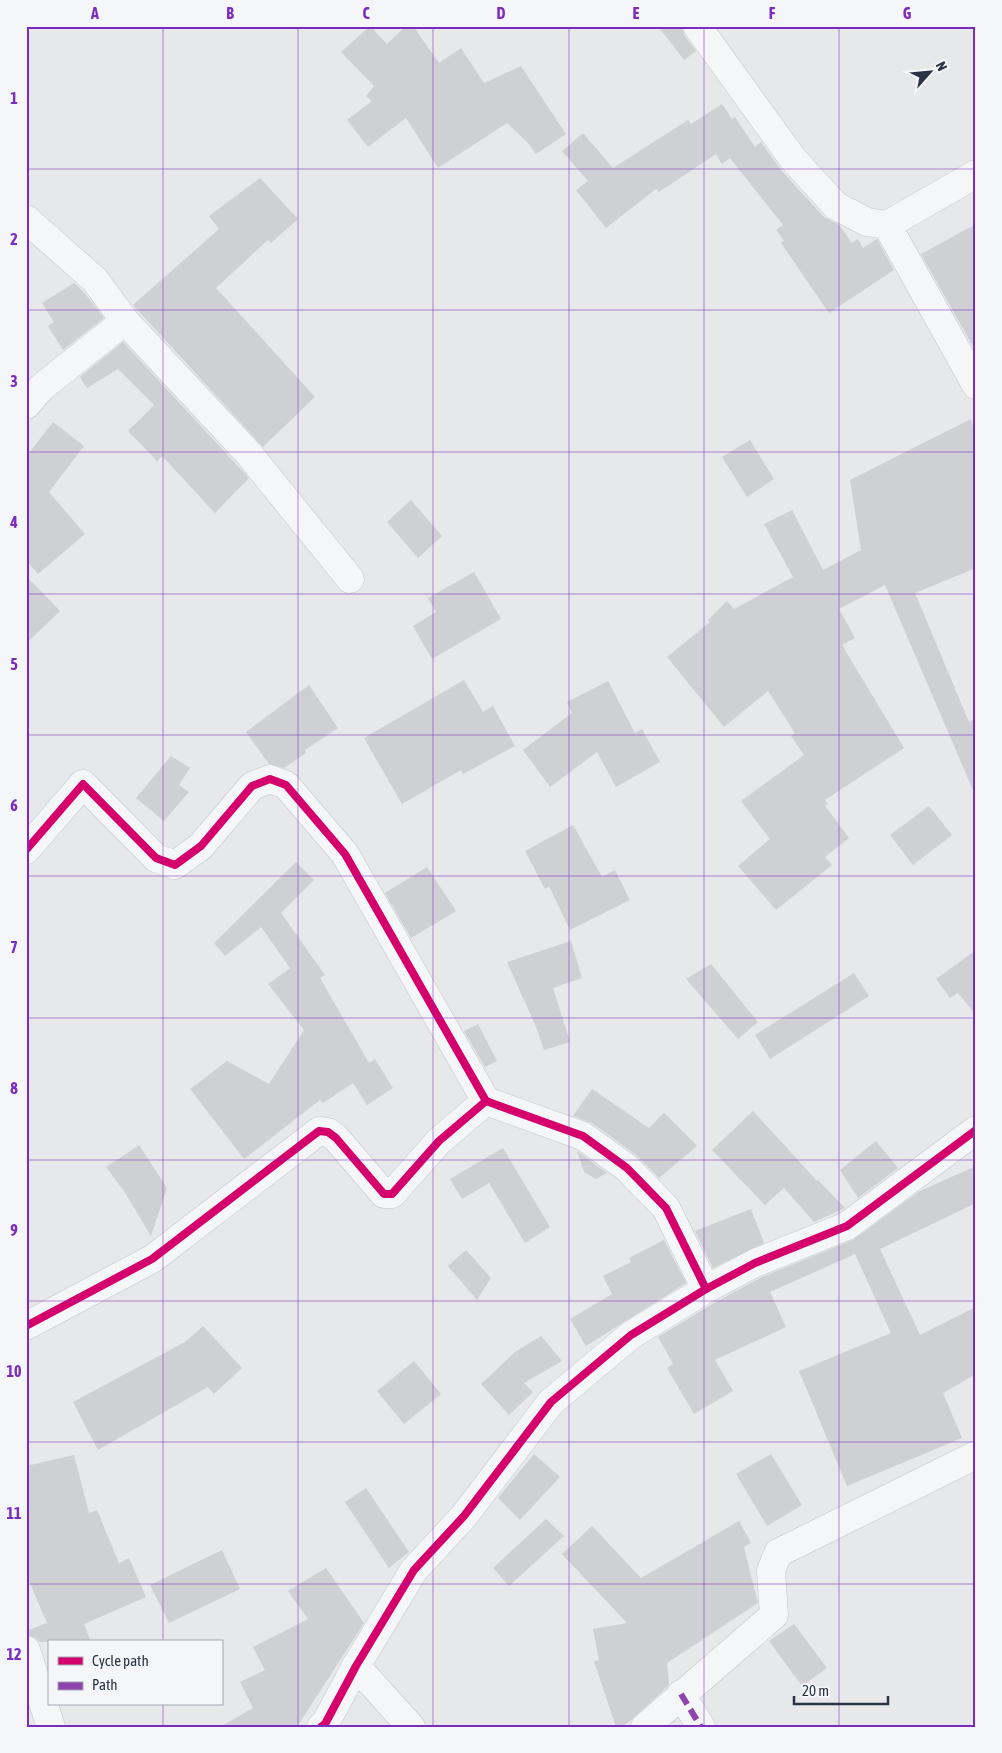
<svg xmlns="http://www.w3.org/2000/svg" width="1002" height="1753" font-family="'Asap Condensed',sans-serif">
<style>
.building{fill:#ced0d3}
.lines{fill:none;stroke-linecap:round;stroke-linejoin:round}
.street-casing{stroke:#c4c6c8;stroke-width:29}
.street{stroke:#f5f6f7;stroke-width:28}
.quiet{stroke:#8e44ad;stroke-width:6;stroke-dasharray:12 6;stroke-linecap:butt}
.cycleway-casing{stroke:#f4f6f9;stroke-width:11}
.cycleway{stroke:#d6006c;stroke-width:8}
.grid{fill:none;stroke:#7b2cbf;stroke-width:1;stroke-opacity:0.55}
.neatline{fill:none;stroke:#7b2cbf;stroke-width:2}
.grid-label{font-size:16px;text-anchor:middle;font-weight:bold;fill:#7b2cbf}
</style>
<rect width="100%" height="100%" fill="#e6e8ea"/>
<g class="building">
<path d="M 370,26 L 387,44 L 406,26 L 413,26 L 439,63 L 461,48 L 484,83 L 521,66 L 566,134 L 536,154 L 528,143 L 507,123 L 438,168 L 406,118 L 368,147 L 347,120 L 372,101 L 366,96 L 374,86 L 341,52 Z"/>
<path d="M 658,26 L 682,26 L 684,35 L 696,51 L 684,60 Z"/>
<path d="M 722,104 L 732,119 L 735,117 L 755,147 L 761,142 L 781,170 L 824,217 L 839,225 L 852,243 L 858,239 L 863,248 L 877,239 L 894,270 L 829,313 L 781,243 L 784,241 L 776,230 L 783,225 L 730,158 L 722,164 L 716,154 L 659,192 L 656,189 L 606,228 L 576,190 L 588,181 L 562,151 L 583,133 L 613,168 L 688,120 L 691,124 Z"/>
<path d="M 260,178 L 298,219 L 271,243 L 268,240 L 216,288 L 315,397 L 263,447 L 133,305 L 219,229 L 209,216 Z"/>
<path d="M 976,224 L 976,352 L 921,254 Z"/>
<path d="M 74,283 L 83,291 L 104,318 L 63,350 L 48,326 L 54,322 L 42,303 Z"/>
<path d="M 123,342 L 249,478 L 215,513 L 162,456 L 157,461 L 128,431 L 154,405 L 118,369 L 87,388 L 80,377 Z"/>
<path d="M 971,419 L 976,439 L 976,568 L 915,593 L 969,722 L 976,718 L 976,797 L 885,585 L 839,609 L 855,638 L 842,645 L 904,748 L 825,800 L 828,804 L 825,806 L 849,838 L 825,857 L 832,865 L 776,910 L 738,866 L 770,839 L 741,801 L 804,755 L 791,736 L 795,733 L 768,691 L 724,727 L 667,657 L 710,622 L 708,620 L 727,601 L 734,609 L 793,577 L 764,524 L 792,510 L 823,570 L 861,550 L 850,480 Z"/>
<path d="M 53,422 L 84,446 L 49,492 L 85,534 L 38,574 L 26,560 L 26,457 Z"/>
<path d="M 750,440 L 774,479 L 747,497 L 722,457 Z"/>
<path d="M 411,500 L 442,536 L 418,558 L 387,522 Z"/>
<path d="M 474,572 L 501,619 L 432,659 L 413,626 L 436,612 L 428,598 Z"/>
<path d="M 26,576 L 60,611 L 26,644 Z"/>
<path d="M 464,680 L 483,712 L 493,706 L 515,746 L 463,774 L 461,770 L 402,804 L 364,738 Z"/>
<path d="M 608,681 L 635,733 L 642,729 L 660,762 L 616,787 L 597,752 L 550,787 L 523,750 L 572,713 L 567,702 Z"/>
<path d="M 309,685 L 338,728 L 305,750 L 306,753 L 284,768 L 269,764 L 246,732 Z"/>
<path d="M 171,756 L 190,768 L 179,785 L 189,792 L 164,821 L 136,798 Z"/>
<path d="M 929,806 L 952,835 L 913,865 L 890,835 Z"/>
<path d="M 573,825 L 602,877 L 615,870 L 630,900 L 570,930 L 549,886 L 545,889 L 525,851 Z"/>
<path d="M 296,862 L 314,880 L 281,913 L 325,975 L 320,978 L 369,1063 L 375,1059 L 393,1088 L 367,1105 L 353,1083 L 323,1103 L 320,1100 L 244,1159 L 190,1089 L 227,1061 L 269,1084 L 304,1030 L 268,984 L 290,968 L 261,927 L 225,956 L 214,943 Z"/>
<path d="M 427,867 L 456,911 L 411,938 L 385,893 Z"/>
<path d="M 571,941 L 582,978 L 553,988 L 570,1042 L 544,1050 L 536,1027 L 507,962 Z"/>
<path d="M 976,950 L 976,1015 L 958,993 L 950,998 L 936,979 Z"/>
<path d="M 711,964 L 758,1022 L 738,1039 L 686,979 Z"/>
<path d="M 854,973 L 869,996 L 770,1059 L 755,1035 Z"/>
<path d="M 478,1024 L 497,1061 L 485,1067 L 464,1031 Z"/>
<path d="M 592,1089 L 649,1128 L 664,1113 L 697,1146 L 659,1178 L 636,1155 L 592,1123 L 573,1116 Z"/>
<path d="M 753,1111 L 817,1181 L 818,1180 L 845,1208 L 814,1222 L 784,1188 L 765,1205 L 712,1150 Z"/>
<path d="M 876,1141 L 898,1168 L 858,1198 L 840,1170 Z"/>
<path d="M 139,1145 L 167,1188 L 151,1236 L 124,1191 L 106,1167 Z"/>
<path d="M 503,1148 L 550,1227 L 525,1243 L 489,1183 L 462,1199 L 450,1179 Z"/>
<path d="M 577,1151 L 607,1173 L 596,1179 L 584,1172 Z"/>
<path d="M 976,1166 L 976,1203 L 880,1249 L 920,1335 L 976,1307 L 976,1374 L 943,1393 L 962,1438 L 847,1486 L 799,1371 L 891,1333 L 855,1254 L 770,1292 L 786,1327 L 715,1360 L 733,1391 L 694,1414 L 667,1368 L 673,1364 L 658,1337 L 714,1303 L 762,1277 L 853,1240 L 920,1191 Z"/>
<path d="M 751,1209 L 764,1243 L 713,1268 L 695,1231 Z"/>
<path d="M 664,1240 L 686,1283 L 586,1346 L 570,1319 L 612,1294 L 603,1276 L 631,1262 L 629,1258 Z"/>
<path d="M 466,1250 L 491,1278 L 477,1300 L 448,1266 Z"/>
<path d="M 203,1326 L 242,1368 L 214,1394 L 208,1387 L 98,1450 L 73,1402 L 185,1342 Z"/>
<path d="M 541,1336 L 562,1361 L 524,1383 L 533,1392 L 509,1415 L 481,1384 L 515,1352 Z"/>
<path d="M 414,1361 L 441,1394 L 404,1424 L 377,1391 Z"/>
<path d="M 534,1454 L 560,1477 L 520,1520 L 498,1498 Z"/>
<path d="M 771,1454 L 802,1505 L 767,1526 L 736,1474 Z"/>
<path d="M 74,1455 L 89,1513 L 97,1510 L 119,1563 L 129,1558 L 146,1597 L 84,1624 L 91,1642 L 39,1642 L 36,1638 L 26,1635 L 26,1631 L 47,1623 L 26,1574 L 26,1466 Z"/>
<path d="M 366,1488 L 409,1552 L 389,1568 L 345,1502 Z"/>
<path d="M 546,1519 L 564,1536 L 509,1586 L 493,1568 Z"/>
<path d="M 739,1521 L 751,1543 L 744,1547 L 758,1603 L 667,1663 L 669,1684 L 667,1687 L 631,1720 L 622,1727 L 616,1727 L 594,1661 L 599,1660 L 593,1629 L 627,1623 L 562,1554 L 592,1526 L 641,1578 Z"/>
<path d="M 222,1550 L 240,1589 L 169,1623 L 150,1585 Z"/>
<path d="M 326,1568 L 364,1623 L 297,1727 L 220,1727 L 253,1708 L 240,1682 L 265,1670 L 253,1647 L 308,1619 L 288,1591 Z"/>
<path d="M 794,1624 L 827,1668 L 802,1686 L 769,1641 Z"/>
</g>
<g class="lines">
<defs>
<g id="street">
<path d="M 697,26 L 793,159 L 836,206 L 867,222 L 887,225"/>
<path d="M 976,174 L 887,225 L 976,385"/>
<path d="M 26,219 L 95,280 L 125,321"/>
<path d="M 26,405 L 42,387 L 125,321 L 249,454 L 350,579"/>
<path d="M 26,850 L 83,784 L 156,858 L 175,865 L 201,846 L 252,786 L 270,779 L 286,785 L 345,854 L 486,1101"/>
<path d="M 26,1326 L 152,1259 L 319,1131 L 328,1132 L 336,1138 L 384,1194 L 392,1194 L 439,1141 L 486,1101 L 583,1136 L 627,1168 L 666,1208 L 706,1289"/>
<path d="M 26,1650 L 51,1727"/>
<path d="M 356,1666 L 411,1727"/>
<path d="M 681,1694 L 701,1727"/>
<path d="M 321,1727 L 325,1724 L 356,1666 L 414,1570 L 464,1516 L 551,1402 L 631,1335 L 706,1289 L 755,1263 L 847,1226 L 976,1130"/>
<path d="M 645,1727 L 774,1615 L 771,1571 L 778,1553 L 976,1455"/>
</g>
</defs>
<use href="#street" class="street-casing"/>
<use href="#street" class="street"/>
<path class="quiet" d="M 681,1694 L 701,1727"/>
<defs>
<g id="cycleway">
<path d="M 26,850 L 83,784 L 156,858 L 175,865 L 201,846 L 252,786 L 270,779 L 286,785 L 345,854 L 486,1101"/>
<path d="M 26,1326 L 152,1259 L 319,1131 L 328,1132 L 336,1138 L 384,1194 L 392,1194 L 439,1141 L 486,1101 L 583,1136 L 627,1168 L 666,1208 L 706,1289"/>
<path d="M 321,1727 L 325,1724 L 356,1666 L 414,1570 L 464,1516 L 551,1402 L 631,1335 L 706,1289 L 755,1263 L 847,1226 L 976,1130"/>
</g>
</defs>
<use href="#cycleway" class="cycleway-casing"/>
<use href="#cycleway" class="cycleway"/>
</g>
<path class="grid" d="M 163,26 L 163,1642M 298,26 L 298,1727M 433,26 L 433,1727M 569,26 L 569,1727M 704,26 L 704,1727M 839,26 L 839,1727M 26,169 L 976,169M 26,310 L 976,310M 26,452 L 976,452M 26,594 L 976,594M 26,735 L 976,735M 26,876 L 976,876M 26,1018 L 976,1018M 26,1160 L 976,1160M 26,1301 L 976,1301M 26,1442 L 976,1442M 26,1584 L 976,1584M 163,1704 L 163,1727"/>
<rect width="1002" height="1753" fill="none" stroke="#f4f6f9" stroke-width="55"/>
<rect x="48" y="1640" width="175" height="65" fill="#f4f6f9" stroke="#a4a8b1"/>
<rect x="58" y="1657" width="25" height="8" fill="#d6006c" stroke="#a4a8b1"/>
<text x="92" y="1666" font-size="15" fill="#2b3445">Cycle path</text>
<rect x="58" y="1682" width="25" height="8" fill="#8e44ad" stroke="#a4a8b1"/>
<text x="92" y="1690" font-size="15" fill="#2b3445">Path</text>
<g transform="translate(930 72) rotate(63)" stroke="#f4f6f9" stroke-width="4" paint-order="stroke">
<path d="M0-4L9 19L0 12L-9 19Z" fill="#2b3445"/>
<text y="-8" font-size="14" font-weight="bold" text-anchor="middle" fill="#2b3445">N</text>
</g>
<path d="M794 1696v8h94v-8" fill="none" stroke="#2b3445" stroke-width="2.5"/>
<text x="802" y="1696" font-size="15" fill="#2b3445" stroke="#f4f6f9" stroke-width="4" paint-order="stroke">20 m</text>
<rect x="28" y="28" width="946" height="1698" class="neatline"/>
<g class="grid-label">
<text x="95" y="19">A</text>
<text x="230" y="19">B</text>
<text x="366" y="19">C</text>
<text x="501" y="19">D</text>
<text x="636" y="19">E</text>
<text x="772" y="19">F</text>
<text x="907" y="19">G</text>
<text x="14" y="104">1</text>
<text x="14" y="245">2</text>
<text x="14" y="387">3</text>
<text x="14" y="528">4</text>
<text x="14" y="670">5</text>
<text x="14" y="811">6</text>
<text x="14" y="953">7</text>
<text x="14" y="1094">8</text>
<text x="14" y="1236">9</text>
<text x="14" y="1377">10</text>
<text x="14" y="1519">11</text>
<text x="14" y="1660">12</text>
</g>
</svg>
